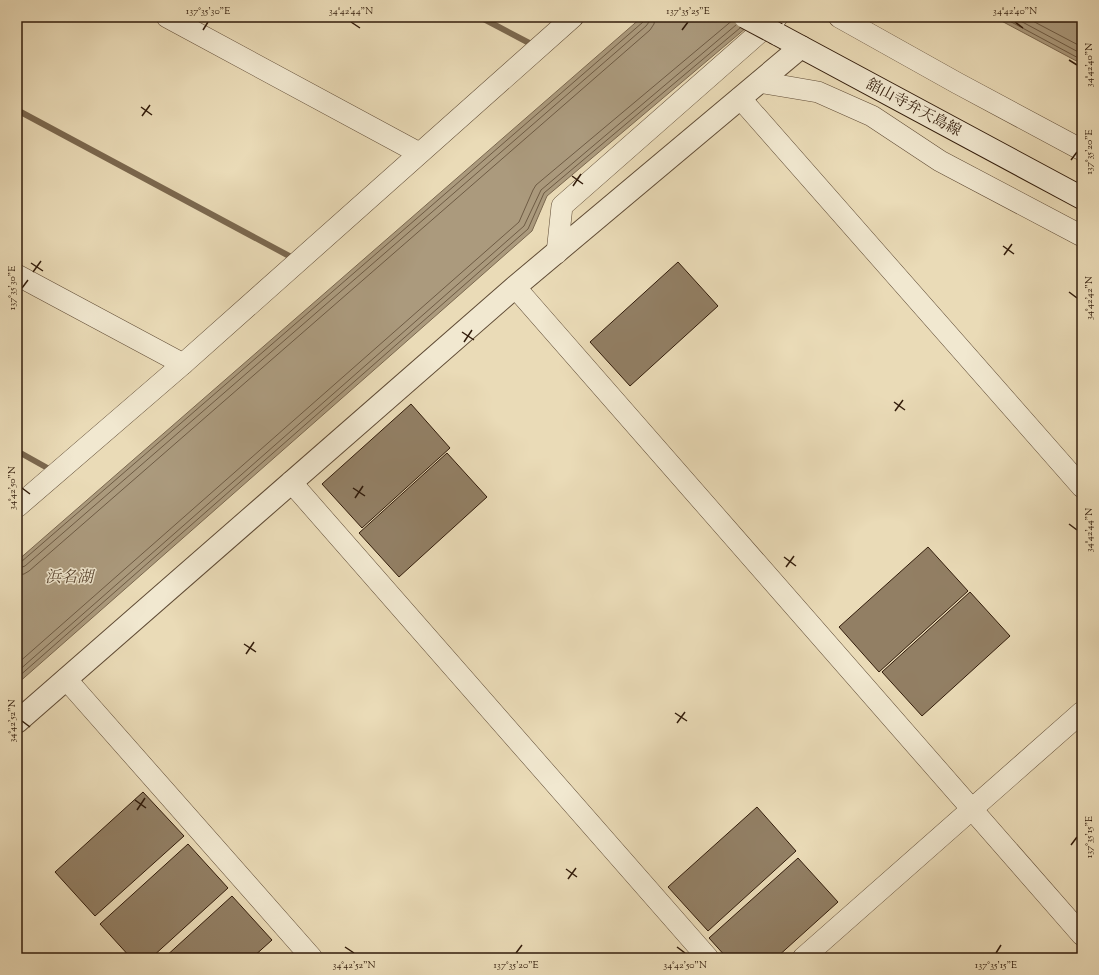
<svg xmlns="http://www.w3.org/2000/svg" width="1099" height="975" font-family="'Sorts Mill Goudy','Noto Serif JP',serif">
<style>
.water{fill:#ab9a7d;stroke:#7b684f}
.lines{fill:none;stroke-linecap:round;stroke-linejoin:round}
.shore{stroke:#6e5b44;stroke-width:1}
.stream{stroke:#7b684f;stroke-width:6}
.building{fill:#927f64;stroke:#321c0b}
.minor-casing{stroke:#604c36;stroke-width:22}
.tertiary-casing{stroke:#604c36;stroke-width:24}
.secondary-casing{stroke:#321c0b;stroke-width:24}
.minor{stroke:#f1e8d0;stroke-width:21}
.tertiary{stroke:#f1e8d0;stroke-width:22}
.secondary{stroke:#f1e8d0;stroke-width:22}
.secondary-bridge-casing{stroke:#321c0b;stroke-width:24;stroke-linecap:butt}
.secondary-bridge{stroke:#f1e8d0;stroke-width:22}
.ticks{fill:none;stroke:#321c0b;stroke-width:1.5}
.labels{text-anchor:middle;stroke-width:3;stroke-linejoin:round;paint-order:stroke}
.street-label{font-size:15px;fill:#321c0b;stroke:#f1e8d0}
.water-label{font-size:16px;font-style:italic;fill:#5c4833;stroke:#f1e8d0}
.neatline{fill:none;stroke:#321c0b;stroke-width:1.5}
.ticks-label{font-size:10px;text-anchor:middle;fill:#321c0b}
</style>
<rect width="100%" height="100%" fill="#eadbb7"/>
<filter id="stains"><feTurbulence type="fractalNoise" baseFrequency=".005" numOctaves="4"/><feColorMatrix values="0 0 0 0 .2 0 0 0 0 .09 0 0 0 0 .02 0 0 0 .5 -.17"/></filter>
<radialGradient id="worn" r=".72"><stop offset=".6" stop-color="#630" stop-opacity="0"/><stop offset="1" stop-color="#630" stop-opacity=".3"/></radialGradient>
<g class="water">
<path d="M 642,17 L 759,17 L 547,196 L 532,231 L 17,684 L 17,561 Z"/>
<path d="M 994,17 L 1082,17 L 1082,64 Z"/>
</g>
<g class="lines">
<g class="shore">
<path d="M 1002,17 L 1082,60"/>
<path d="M 1013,17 L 1082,54"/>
<path d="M 1025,17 L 1082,47"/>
<path d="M 17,564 L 21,562 L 643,22 L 644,17"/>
<path d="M 17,569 L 25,566 L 646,26 L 649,22 L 649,17"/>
<path d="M 17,575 L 24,574 L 29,571 L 650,30 L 654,24 L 655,17"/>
<path d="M 17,664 L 519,222 L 533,190 L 536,185 L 734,19"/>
<path d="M 17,672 L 524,226 L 541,190 L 736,25"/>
<path d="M 17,678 L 528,229 L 544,193 L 740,28"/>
</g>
<g class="stream">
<path d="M 480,17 L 533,45"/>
<path d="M 17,110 L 291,257"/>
<path d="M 17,451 L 51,470"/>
</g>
</g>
<g class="building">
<path d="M 678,262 L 718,306 L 630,386 L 590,342 Z"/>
<path d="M 411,404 L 450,448 L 362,528 L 322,484 Z"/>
<path d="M 447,453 L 487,497 L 399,577 L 359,533 Z"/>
<path d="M 928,547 L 968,591 L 879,672 L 839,627 Z"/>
<path d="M 970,592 L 1010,636 L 922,716 L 882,672 Z"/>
<path d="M 143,792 L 184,836 L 95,916 L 55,872 Z"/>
<path d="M 757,807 L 796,851 L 708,931 L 668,887 Z"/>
<path d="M 188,844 L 228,888 L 151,958 L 131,958 L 100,924 Z"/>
<path d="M 798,858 L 838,902 L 776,958 L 727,958 L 709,938 Z"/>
<path d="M 232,896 L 272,940 L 252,958 L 164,958 Z"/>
</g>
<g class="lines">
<defs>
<g id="minor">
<path d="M 167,17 L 419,153"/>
<path d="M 839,17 L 957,83 L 1082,150"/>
<path d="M 759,82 L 818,92 L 872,116 L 940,161 L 1082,236"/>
<path d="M 740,98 L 1082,487"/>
<path d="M 557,253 L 562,206 L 777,17"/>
<path d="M 17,275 L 183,364"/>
<path d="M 515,287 L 1082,935"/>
<path d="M 291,482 L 708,958"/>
<path d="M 17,507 L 183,364 L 573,17"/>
<path d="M 66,679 L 312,958"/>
<path d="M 803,958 L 1082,712"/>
</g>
<path id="tertiary" d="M 17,722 L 515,287 L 801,47"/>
<path id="secondary" d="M 777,34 L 1082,198"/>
</defs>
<use href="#minor" class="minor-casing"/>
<use href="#tertiary" class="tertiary-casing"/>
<use href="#secondary" class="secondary-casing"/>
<use href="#minor" class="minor"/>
<use href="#tertiary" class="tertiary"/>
<use href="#secondary" class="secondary"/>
<defs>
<path id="secondary-bridge" d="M 745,17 L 777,34"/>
</defs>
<use href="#secondary-bridge" class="secondary-bridge-casing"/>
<use href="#secondary-bridge" class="secondary-bridge"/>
</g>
<path class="ticks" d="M 351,22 L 360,28M 1015,22 L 1023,28M 203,30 L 208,22M 682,30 L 688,22M 1069,60 L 1077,65M 141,107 L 152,115M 142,116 L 150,105M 1071,160 L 1077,152M 572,176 L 583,184M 573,186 L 581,174M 1003,246 L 1014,254M 1004,255 L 1012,244M 31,263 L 43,271M 33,272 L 41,261M 22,288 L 28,280M 1069,292 L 1077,298M 462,332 L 474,340M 464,342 L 472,330M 894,402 L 905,410M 895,411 L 903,400M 22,488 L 30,494M 353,488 L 365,496M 355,498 L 363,486M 1069,524 L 1077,530M 784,557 L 796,566M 786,567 L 794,556M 244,644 L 256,652M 246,654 L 254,642M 675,713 L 687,721M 22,721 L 30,727M 677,723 L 685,712M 135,800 L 146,808M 137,810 L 145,798M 1071,845 L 1077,837M 566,869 L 577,877M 568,879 L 576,868M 345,947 L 354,953M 677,947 L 685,953M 516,953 L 522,945M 996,953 L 1001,945"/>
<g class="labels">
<g class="street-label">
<text transform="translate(914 107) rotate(28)" y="5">舘山寺弁天島線</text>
</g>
<g class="water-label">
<text x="69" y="582">浜名湖</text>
</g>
</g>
<rect width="1099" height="975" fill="none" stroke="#eadbb7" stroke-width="44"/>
<rect x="22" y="22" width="1055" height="931" class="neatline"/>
<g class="ticks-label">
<text x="208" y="14">137°35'30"E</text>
<text x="351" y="14">34°42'44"N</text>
<text x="688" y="14">137°35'25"E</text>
<text x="1015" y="14">34°42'40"N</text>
<text transform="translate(1088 65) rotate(-90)" y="4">34°42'40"N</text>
<text transform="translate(1088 152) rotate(-90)" y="4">137°35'20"E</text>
<text transform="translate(11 288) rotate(-90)" y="4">137°35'30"E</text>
<text transform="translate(1088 298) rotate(-90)" y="4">34°42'42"N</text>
<text transform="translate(11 488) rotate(-90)" y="4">34°42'50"N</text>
<text transform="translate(1088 530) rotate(-90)" y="4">34°42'44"N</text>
<text transform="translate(11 721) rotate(-90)" y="4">34°42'52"N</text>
<text transform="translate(1088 837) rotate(-90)" y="4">137°35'15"E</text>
<text x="354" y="968">34°42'52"N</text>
<text x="516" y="968">137°35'20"E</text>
<text x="685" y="968">34°42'50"N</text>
<text x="996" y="968">137°35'15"E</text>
</g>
<rect width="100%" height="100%" filter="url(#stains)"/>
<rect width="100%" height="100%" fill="url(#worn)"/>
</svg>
